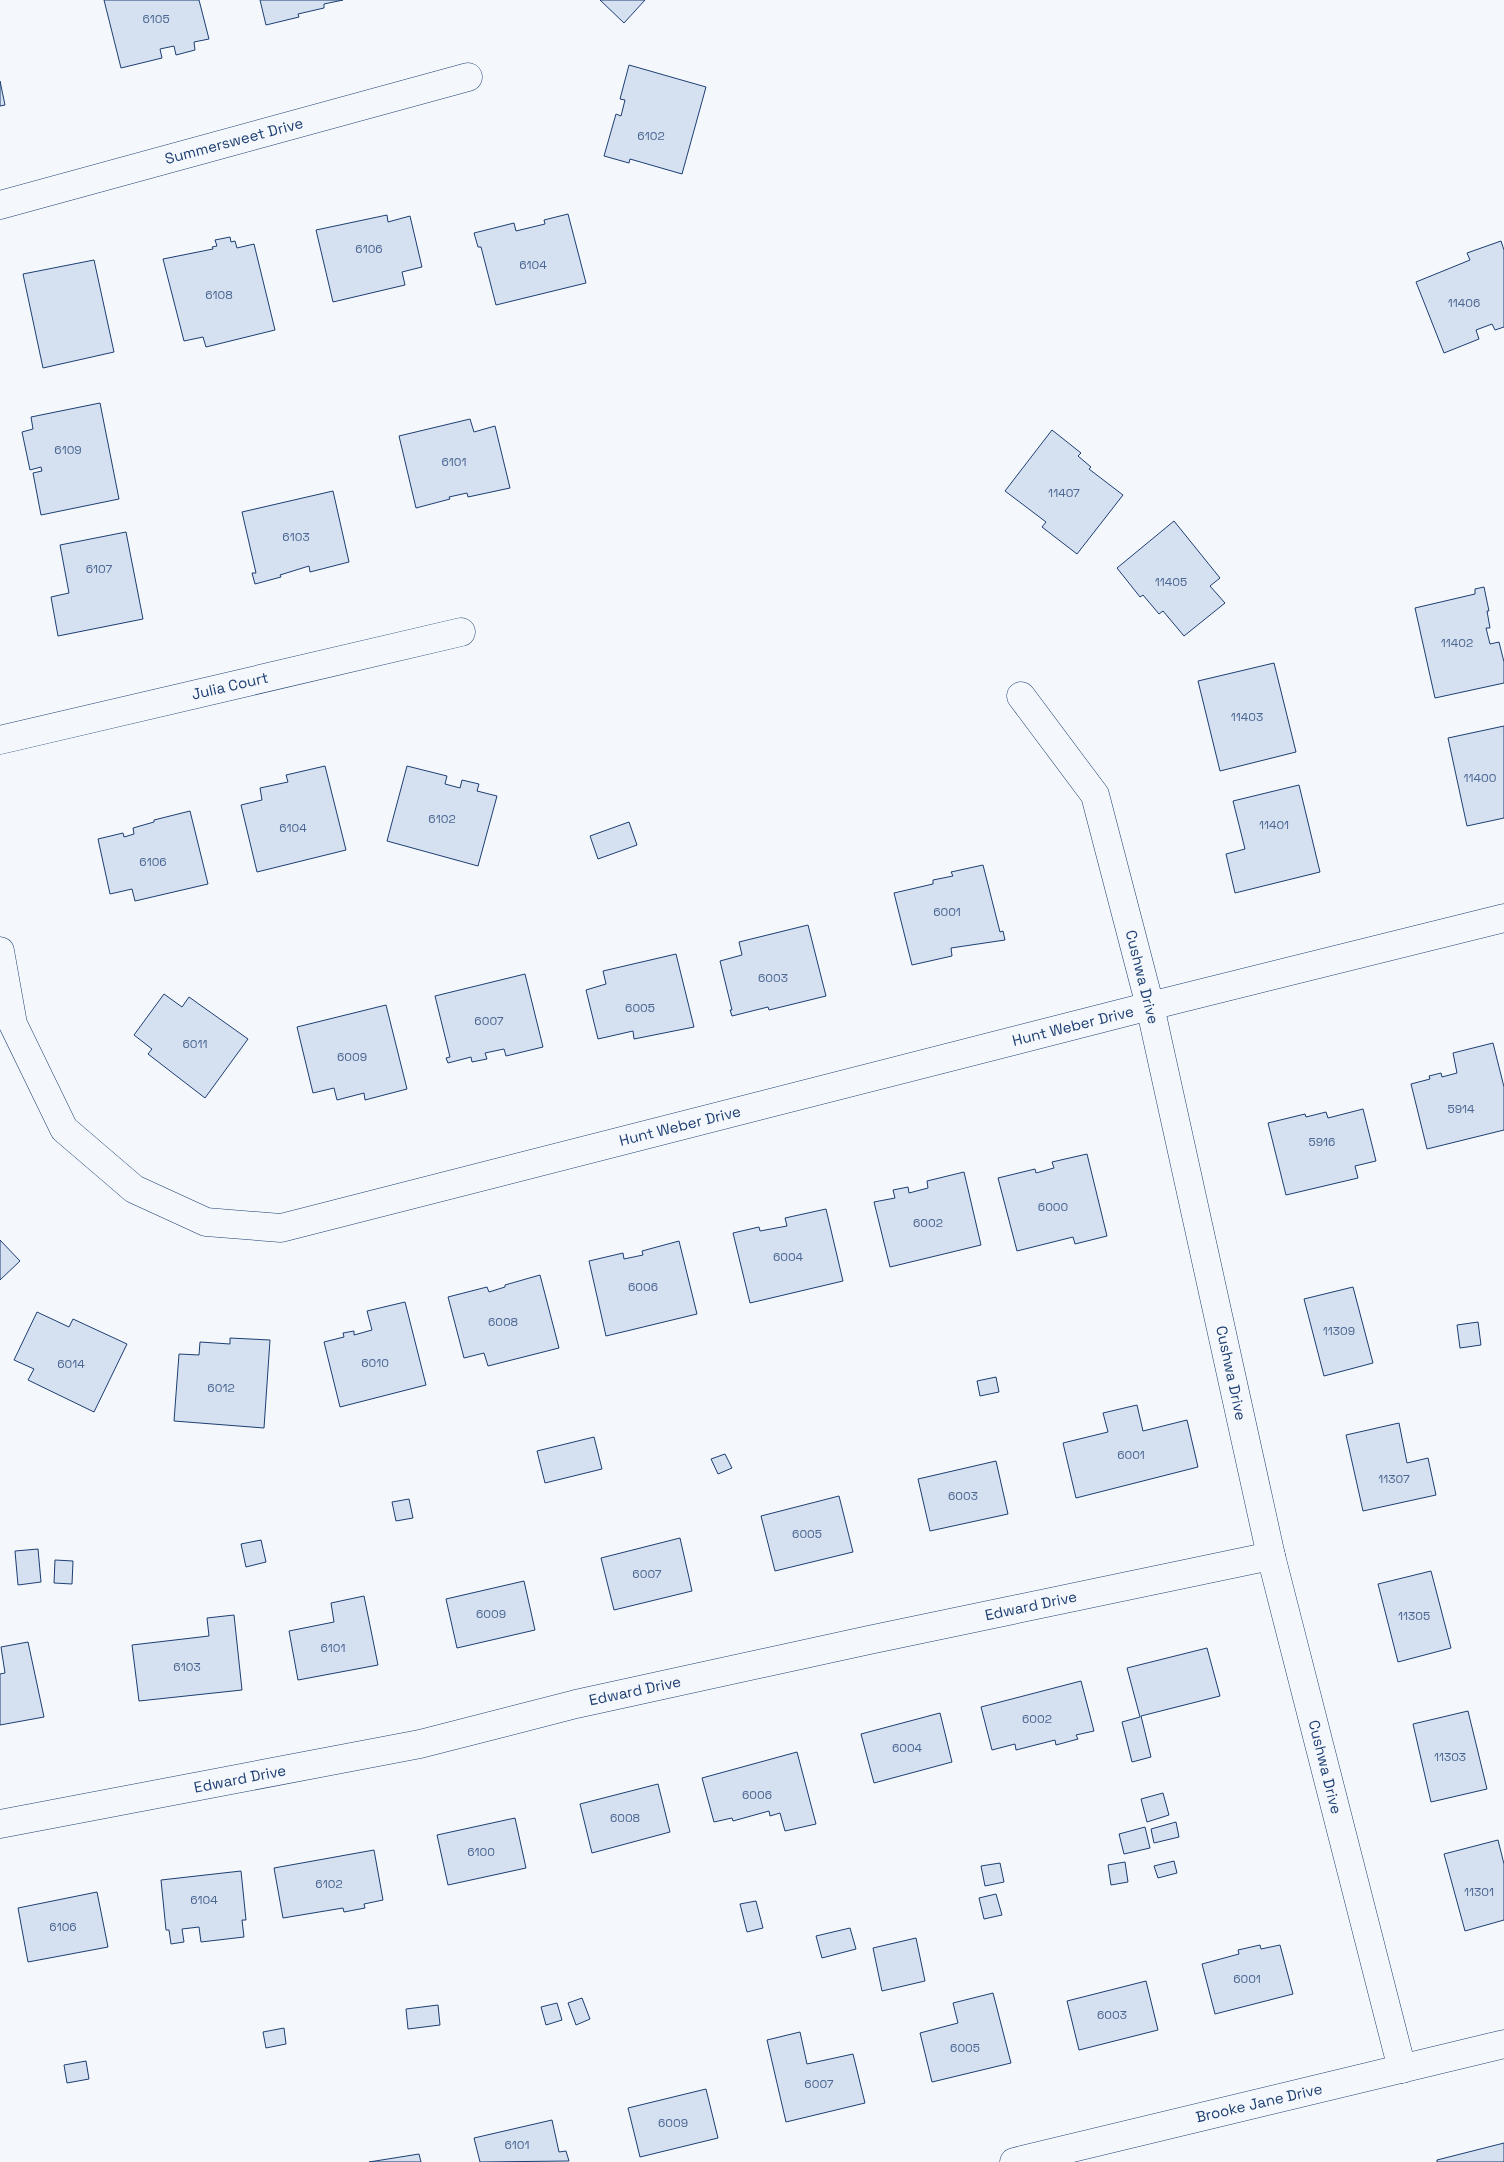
<svg xmlns="http://www.w3.org/2000/svg" width="1504" height="2162" font-family="'Space Grotesk',sans-serif">
<style>
.building{fill:#d5e0f0;stroke:#1d3f73}
.lines{fill:none;stroke-linecap:round;stroke-linejoin:round}
.street-casing{stroke:#1d3f73;stroke-width:29}
.street{stroke:#f4f7fb;stroke-width:28}
.labels{text-anchor:middle;stroke-width:4;stroke-linejoin:round;paint-order:stroke}
.number-label{font-size:12px;fill:#4b6792}
.street-label{font-size:15px;fill:#1d3f73;stroke:#f4f7fb}
</style>
<rect width="100%" height="100%" fill="#f4f7fb"/>
<g class="building">
<path d="M 104,0 L 199,0 L 209,39 L 194,42 L 195,50 L 176,55 L 174,46 L 160,49 L 162,58 L 121,68 Z"/>
<path d="M 260,0 L 343,0 L 324,4 L 324,8 L 298,14 L 299,17 L 266,25 Z"/>
<path d="M 600,0 L 645,0 L 624,23 Z"/>
<path d="M 629,65 L 706,87 L 682,174 L 630,159 L 629,163 L 604,156 L 616,114 L 621,116 L 625,100 L 620,99 Z"/>
<path d="M 0,81 L 5,105 L 0,106 Z"/>
<path d="M 568,214 L 586,283 L 496,305 L 481,247 L 478,247 L 474,233 L 514,223 L 516,231 L 545,224 L 544,220 Z"/>
<path d="M 387,215 L 388,222 L 410,216 L 422,267 L 402,272 L 405,285 L 333,302 L 316,230 Z"/>
<path d="M 230,237 L 231,242 L 235,241 L 237,248 L 254,244 L 275,330 L 206,347 L 203,337 L 184,341 L 163,259 L 213,249 L 212,247 L 217,246 L 215,240 Z"/>
<path d="M 1501,241 L 1504,250 L 1504,327 L 1495,330 L 1492,324 L 1476,330 L 1479,339 L 1444,353 L 1416,282 L 1470,260 L 1467,253 Z"/>
<path d="M 94,260 L 114,352 L 43,368 L 23,274 Z"/>
<path d="M 100,403 L 119,499 L 41,515 L 33,473 L 42,471 L 41,467 L 30,470 L 22,432 L 33,429 L 31,417 Z"/>
<path d="M 470,419 L 474,432 L 495,426 L 510,488 L 468,497 L 467,493 L 449,497 L 450,499 L 416,508 L 399,436 Z"/>
<path d="M 1052,430 L 1081,453 L 1078,456 L 1091,467 L 1089,469 L 1123,495 L 1077,554 L 1042,527 L 1046,522 L 1005,491 Z"/>
<path d="M 333,491 L 349,562 L 310,572 L 309,566 L 280,575 L 281,577 L 255,584 L 252,573 L 256,573 L 242,512 Z"/>
<path d="M 1174,521 L 1220,578 L 1210,586 L 1225,603 L 1184,636 L 1163,611 L 1159,614 L 1143,595 L 1140,597 L 1117,568 Z"/>
<path d="M 126,532 L 143,619 L 58,636 L 51,597 L 69,593 L 60,545 Z"/>
<path d="M 1484,587 L 1489,611 L 1487,611 L 1490,628 L 1486,628 L 1490,644 L 1499,642 L 1504,662 L 1504,683 L 1435,698 L 1415,608 L 1475,594 L 1475,589 Z"/>
<path d="M 1274,663 L 1296,752 L 1220,771 L 1198,681 Z"/>
<path d="M 1504,726 L 1504,818 L 1467,826 L 1448,738 Z"/>
<path d="M 325,766 L 346,850 L 257,872 L 241,805 L 262,800 L 260,788 L 288,782 L 286,775 Z"/>
<path d="M 407,766 L 447,776 L 445,784 L 460,788 L 462,780 L 479,784 L 477,791 L 497,796 L 478,866 L 387,841 Z"/>
<path d="M 1299,785 L 1320,872 L 1235,893 L 1226,854 L 1245,849 L 1233,801 Z"/>
<path d="M 190,811 L 208,884 L 135,901 L 132,889 L 110,894 L 98,839 L 123,833 L 124,837 L 134,834 L 133,828 L 154,822 L 154,820 Z"/>
<path d="M 629,822 L 637,845 L 598,859 L 590,836 Z"/>
<path d="M 983,865 L 1000,932 L 1003,931 L 1005,940 L 951,948 L 952,956 L 912,965 L 894,893 L 933,884 L 933,880 L 953,876 L 951,872 Z"/>
<path d="M 808,925 L 826,996 L 769,1010 L 768,1007 L 732,1016 L 730,1010 L 732,1010 L 720,961 L 742,955 L 739,942 Z"/>
<path d="M 676,954 L 694,1027 L 634,1039 L 633,1031 L 598,1039 L 586,990 L 606,984 L 603,971 Z"/>
<path d="M 525,974 L 543,1047 L 506,1056 L 504,1049 L 485,1053 L 487,1059 L 472,1062 L 471,1057 L 448,1063 L 446,1058 L 450,1057 L 435,996 Z"/>
<path d="M 164,994 L 182,1007 L 189,997 L 248,1039 L 205,1098 L 148,1054 L 152,1049 L 134,1035 Z"/>
<path d="M 386,1005 L 407,1089 L 365,1100 L 364,1093 L 337,1100 L 334,1088 L 313,1093 L 297,1027 Z"/>
<path d="M 1493,1043 L 1504,1087 L 1504,1130 L 1427,1149 L 1411,1084 L 1430,1079 L 1429,1076 L 1441,1073 L 1442,1077 L 1457,1073 L 1453,1053 Z"/>
<path d="M 1363,1109 L 1376,1161 L 1355,1166 L 1358,1178 L 1286,1195 L 1268,1123 L 1305,1114 L 1306,1117 L 1326,1112 L 1328,1118 Z"/>
<path d="M 1087,1154 L 1107,1236 L 1075,1244 L 1073,1237 L 1017,1251 L 998,1178 L 1035,1169 L 1036,1173 L 1054,1168 L 1052,1162 Z"/>
<path d="M 964,1172 L 981,1245 L 890,1267 L 874,1202 L 895,1198 L 893,1190 L 908,1187 L 909,1193 L 928,1188 L 927,1181 Z"/>
<path d="M 826,1209 L 843,1281 L 750,1303 L 733,1233 L 759,1227 L 760,1231 L 787,1226 L 785,1218 Z"/>
<path d="M 0,1240 L 20,1261 L 0,1280 Z"/>
<path d="M 679,1241 L 697,1314 L 606,1336 L 589,1261 L 623,1253 L 624,1259 L 643,1255 L 642,1251 Z"/>
<path d="M 540,1275 L 559,1348 L 488,1366 L 484,1353 L 464,1358 L 448,1297 L 487,1287 L 489,1292 L 505,1287 L 505,1285 Z"/>
<path d="M 1353,1287 L 1373,1363 L 1324,1376 L 1304,1299 Z"/>
<path d="M 405,1302 L 426,1385 L 340,1407 L 324,1342 L 344,1337 L 343,1333 L 354,1331 L 354,1335 L 372,1330 L 367,1311 Z"/>
<path d="M 37,1312 L 69,1327 L 73,1319 L 127,1344 L 94,1412 L 28,1380 L 34,1369 L 14,1360 Z"/>
<path d="M 1478,1322 L 1481,1345 L 1460,1348 L 1457,1325 Z"/>
<path d="M 230,1338 L 270,1340 L 264,1428 L 174,1421 L 179,1354 L 199,1355 L 200,1342 L 230,1344 Z"/>
<path d="M 996,1377 L 999,1392 L 980,1396 L 977,1381 Z"/>
<path d="M 1137,1405 L 1143,1431 L 1187,1420 L 1198,1467 L 1076,1498 L 1063,1443 L 1108,1432 L 1103,1413 Z"/>
<path d="M 1399,1423 L 1407,1463 L 1428,1458 L 1436,1495 L 1363,1511 L 1346,1435 Z"/>
<path d="M 594,1437 L 602,1469 L 545,1483 L 537,1451 Z"/>
<path d="M 725,1454 L 732,1468 L 718,1474 L 711,1459 Z"/>
<path d="M 996,1461 L 1008,1514 L 930,1531 L 918,1479 Z"/>
<path d="M 839,1496 L 853,1552 L 775,1571 L 761,1516 Z"/>
<path d="M 409,1499 L 413,1518 L 396,1521 L 392,1502 Z"/>
<path d="M 680,1538 L 692,1591 L 614,1610 L 601,1558 Z"/>
<path d="M 261,1540 L 266,1562 L 246,1567 L 241,1544 Z"/>
<path d="M 38,1549 L 41,1582 L 18,1585 L 15,1551 Z"/>
<path d="M 55,1560 L 73,1561 L 72,1584 L 54,1583 Z"/>
<path d="M 1431,1571 L 1451,1648 L 1398,1662 L 1378,1584 Z"/>
<path d="M 524,1581 L 535,1630 L 457,1648 L 446,1599 Z"/>
<path d="M 364,1596 L 378,1665 L 298,1680 L 289,1631 L 334,1622 L 331,1603 Z"/>
<path d="M 234,1615 L 242,1690 L 139,1701 L 132,1645 L 209,1636 L 207,1618 Z"/>
<path d="M 28,1642 L 44,1717 L 0,1725 L 0,1674 L 5,1673 L 1,1647 Z"/>
<path d="M 1207,1648 L 1220,1696 L 1141,1716 L 1151,1757 L 1132,1762 L 1122,1722 L 1140,1717 L 1127,1668 Z"/>
<path d="M 1081,1681 L 1094,1731 L 1076,1735 L 1078,1739 L 1056,1745 L 1055,1740 L 1016,1750 L 1015,1744 L 992,1750 L 981,1707 Z"/>
<path d="M 1468,1711 L 1487,1789 L 1431,1802 L 1413,1724 Z"/>
<path d="M 940,1713 L 952,1762 L 874,1783 L 861,1734 Z"/>
<path d="M 797,1752 L 816,1824 L 785,1831 L 780,1813 L 770,1816 L 769,1811 L 733,1821 L 732,1818 L 714,1822 L 702,1778 Z"/>
<path d="M 658,1784 L 670,1832 L 592,1853 L 580,1804 Z"/>
<path d="M 1163,1793 L 1169,1815 L 1147,1822 L 1141,1799 Z"/>
<path d="M 515,1818 L 526,1868 L 448,1885 L 437,1835 Z"/>
<path d="M 1176,1822 L 1179,1837 L 1154,1843 L 1151,1829 Z"/>
<path d="M 1145,1827 L 1150,1848 L 1124,1854 L 1119,1834 Z"/>
<path d="M 1498,1840 L 1504,1864 L 1504,1920 L 1465,1931 L 1444,1854 Z"/>
<path d="M 374,1850 L 383,1900 L 364,1904 L 365,1908 L 344,1912 L 343,1908 L 283,1918 L 274,1868 Z"/>
<path d="M 1174,1861 L 1177,1873 L 1158,1878 L 1154,1866 Z"/>
<path d="M 1125,1862 L 1128,1882 L 1111,1885 L 1108,1865 Z"/>
<path d="M 1000,1863 L 1004,1882 L 985,1886 L 981,1866 Z"/>
<path d="M 241,1871 L 246,1920 L 242,1920 L 244,1937 L 201,1942 L 199,1927 L 182,1929 L 184,1942 L 171,1944 L 169,1930 L 166,1930 L 161,1880 Z"/>
<path d="M 97,1892 L 108,1947 L 28,1962 L 18,1908 Z"/>
<path d="M 996,1894 L 1002,1915 L 984,1919 L 979,1898 Z"/>
<path d="M 756,1901 L 763,1928 L 747,1932 L 740,1904 Z"/>
<path d="M 850,1928 L 856,1949 L 822,1958 L 816,1936 Z"/>
<path d="M 916,1938 L 925,1981 L 882,1991 L 873,1948 Z"/>
<path d="M 1260,1945 L 1261,1949 L 1280,1945 L 1293,1994 L 1215,2014 L 1202,1964 L 1239,1954 L 1238,1950 Z"/>
<path d="M 1146,1981 L 1158,2030 L 1079,2050 L 1067,2001 Z"/>
<path d="M 993,1993 L 1011,2063 L 932,2082 L 920,2033 L 958,2023 L 953,2003 Z"/>
<path d="M 582,1998 L 590,2019 L 576,2025 L 568,2003 Z"/>
<path d="M 557,2003 L 562,2020 L 546,2025 L 541,2007 Z"/>
<path d="M 438,2005 L 440,2025 L 408,2029 L 406,2009 Z"/>
<path d="M 284,2028 L 286,2044 L 266,2048 L 263,2032 Z"/>
<path d="M 800,2032 L 807,2064 L 853,2054 L 865,2103 L 786,2122 L 767,2040 Z"/>
<path d="M 86,2061 L 89,2079 L 67,2083 L 64,2065 Z"/>
<path d="M 706,2089 L 718,2138 L 640,2157 L 628,2108 Z"/>
<path d="M 552,2120 L 559,2152 L 566,2151 L 569,2161 L 480,2162 L 474,2138 Z"/>
<path d="M 1504,2143 L 1504,2162 L 1437,2162 L 1437,2160 Z"/>
<path d="M 419,2154 L 421,2162 L 369,2162 Z"/>
</g>
<g class="lines">
<defs>
<g id="street">
<path d="M 0,205 L 468,77"/>
<path d="M 1021,696 L 1095,795 L 1150,1006 L 1271,1556 L 1402,2069"/>
<path d="M 0,740 L 461,632"/>
<path d="M 0,951 L 13,1024 L 64,1129 L 134,1189 L 206,1222 L 281,1228 L 1150,1006 L 1504,918"/>
<path d="M 0,1824 L 420,1744 L 576,1704 L 869,1640 L 1271,1556"/>
<path d="M 1014,2162 L 1504,2044"/>
</g>
</defs>
<use href="#street" class="street-casing"/>
<use href="#street" class="street"/>
</g>
<g class="labels">
<g class="number-label">
<text x="156" y="23">6105</text>
<text x="651" y="140">6102</text>
<text x="369" y="253">6106</text>
<text x="533" y="269">6104</text>
<text x="219" y="299">6108</text>
<text x="1464" y="307">11406</text>
<text x="68" y="454">6109</text>
<text x="454" y="466">6101</text>
<text x="1064" y="497">11407</text>
<text x="296" y="541">6103</text>
<text x="99" y="573">6107</text>
<text x="1171" y="586">11405</text>
<text x="1457" y="647">11402</text>
<text x="1247" y="721">11403</text>
<text x="1480" y="782">11400</text>
<text x="442" y="823">6102</text>
<text x="1274" y="829">11401</text>
<text x="293" y="832">6104</text>
<text x="153" y="866">6106</text>
<text x="947" y="916">6001</text>
<text x="773" y="982">6003</text>
<text x="640" y="1012">6005</text>
<text x="489" y="1025">6007</text>
<text x="195" y="1048">6011</text>
<text x="352" y="1061">6009</text>
<text x="1461" y="1113">5914</text>
<text x="1322" y="1146">5916</text>
<text x="1053" y="1211">6000</text>
<text x="928" y="1227">6002</text>
<text x="788" y="1261">6004</text>
<text x="643" y="1291">6006</text>
<text x="503" y="1326">6008</text>
<text x="1339" y="1335">11309</text>
<text x="375" y="1367">6010</text>
<text x="71" y="1368">6014</text>
<text x="221" y="1392">6012</text>
<text x="1131" y="1459">6001</text>
<text x="1394" y="1483">11307</text>
<text x="963" y="1500">6003</text>
<text x="807" y="1538">6005</text>
<text x="647" y="1578">6007</text>
<text x="491" y="1618">6009</text>
<text x="1414" y="1620">11305</text>
<text x="333" y="1652">6101</text>
<text x="187" y="1671">6103</text>
<text x="1037" y="1723">6002</text>
<text x="907" y="1752">6004</text>
<text x="1450" y="1761">11303</text>
<text x="757" y="1799">6006</text>
<text x="625" y="1822">6008</text>
<text x="481" y="1856">6100</text>
<text x="329" y="1888">6102</text>
<text x="1479" y="1896">11301</text>
<text x="204" y="1904">6104</text>
<text x="63" y="1931">6106</text>
<text x="1247" y="1983">6001</text>
<text x="1112" y="2019">6003</text>
<text x="965" y="2052">6005</text>
<text x="819" y="2088">6007</text>
<text x="673" y="2127">6009</text>
<text x="517" y="2149">6101</text>
</g>
<g class="street-label">
<text transform="translate(234 141) rotate(-15)" y="5">Summersweet Drive</text>
<text transform="translate(230 686) rotate(-13)" y="5">Julia Court</text>
<text transform="translate(1142 977) rotate(76)" y="5">Cushwa Drive</text>
<text transform="translate(1073 1026) rotate(-14)" y="5">Hunt Weber Drive</text>
<text transform="translate(680 1126) rotate(-14)" y="5">Hunt Weber Drive</text>
<text transform="translate(1231 1373) rotate(78)" y="5">Cushwa Drive</text>
<text transform="translate(1031 1606) rotate(-12)" y="5">Edward Drive</text>
<text transform="translate(635 1691) rotate(-12)" y="5">Edward Drive</text>
<text transform="translate(1325 1767) rotate(76)" y="5">Cushwa Drive</text>
<text transform="translate(240 1779) rotate(-11)" y="5">Edward Drive</text>
<text transform="translate(1259 2103) rotate(-13)" y="5">Brooke Jane Drive</text>
</g>
</g>
</svg>
